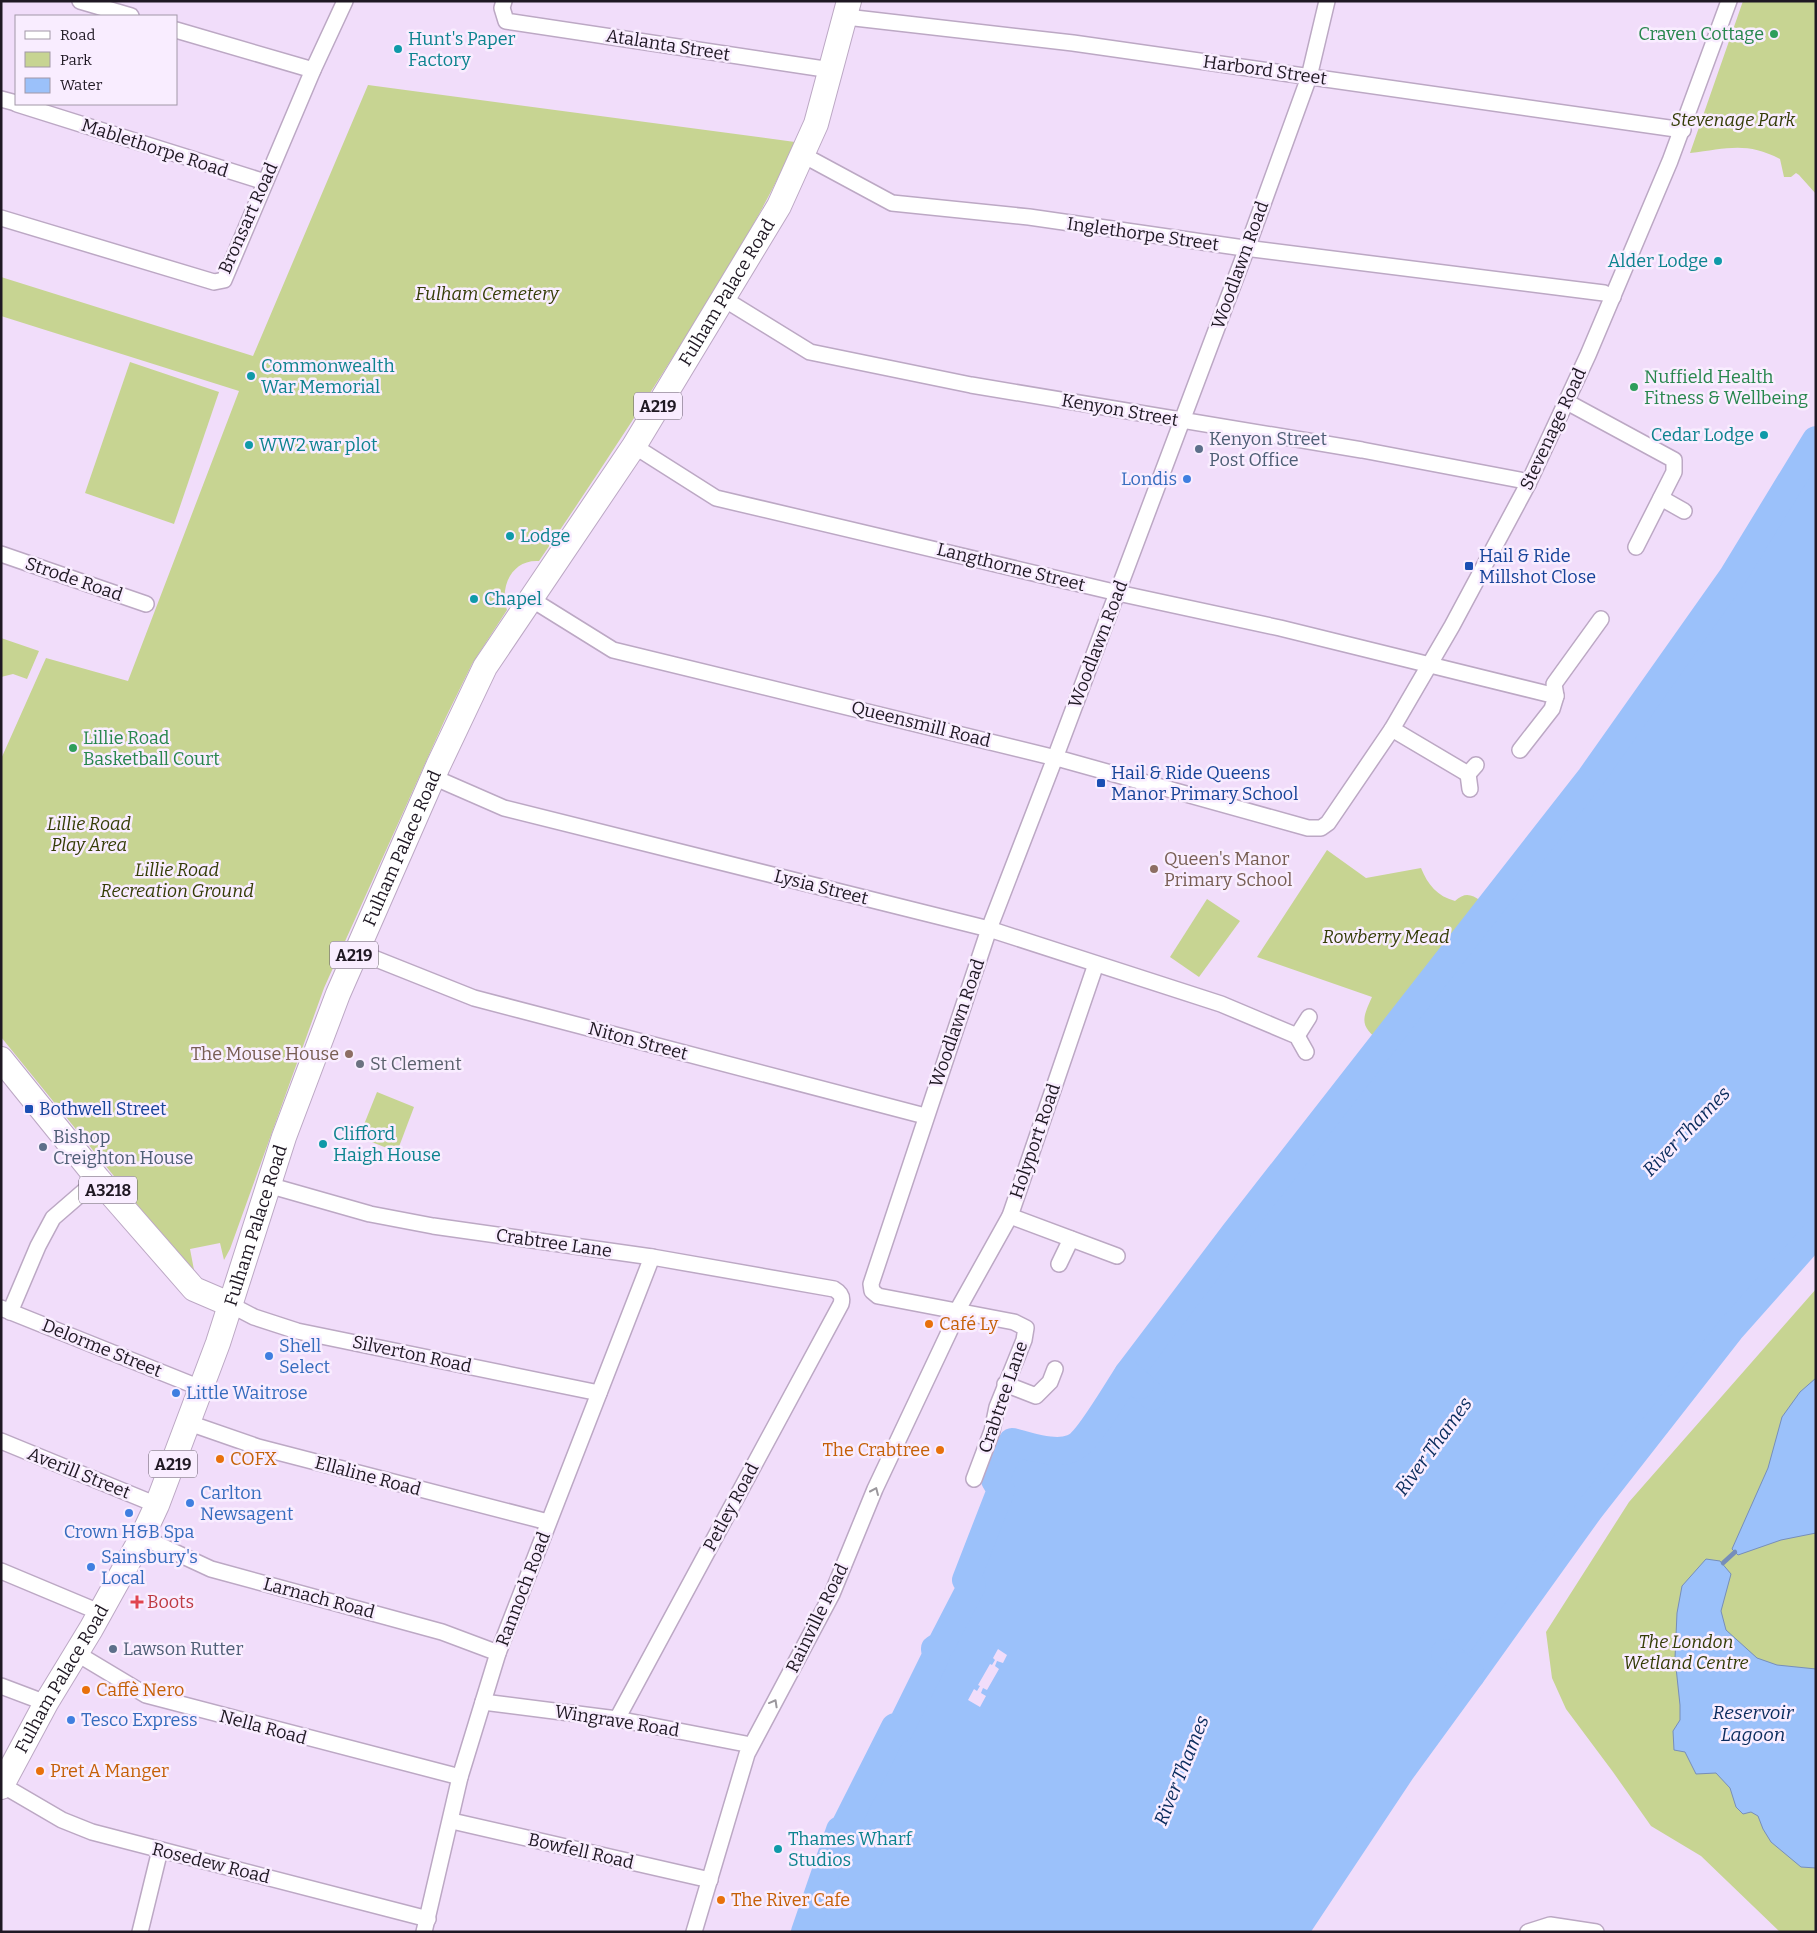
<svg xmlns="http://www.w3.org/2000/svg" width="1817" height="1933" font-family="Bitter,serif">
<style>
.green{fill:#c7d492}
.water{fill:#9bc1fa;stroke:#768eba}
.pier{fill:#f1ddfa}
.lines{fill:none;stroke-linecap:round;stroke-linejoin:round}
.stream{stroke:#768eba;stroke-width:4.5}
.river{stroke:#9bc1fa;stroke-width:28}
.street-casing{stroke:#bca8c4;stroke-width:18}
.primary-casing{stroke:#bca8c4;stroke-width:26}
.street{stroke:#fff;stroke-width:15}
.primary{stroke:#fff;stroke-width:24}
.oneway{stroke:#9a979c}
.leisure-dot{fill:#2e9e5b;stroke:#f9edff;stroke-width:2}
.culture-dot{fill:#0f9aa8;stroke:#f9edff;stroke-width:2}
.service-dot{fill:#5c6f8a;stroke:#f9edff;stroke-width:2}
.shop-dot{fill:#3f7fe0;stroke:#f9edff;stroke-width:2}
.transit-dot{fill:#1a4fb4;stroke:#f9edff;stroke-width:2}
.education-dot{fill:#8d6e63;stroke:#f9edff;stroke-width:2}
.worship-dot{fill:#6b7280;stroke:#f9edff;stroke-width:2}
.food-dot{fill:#e8710a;stroke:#f9edff;stroke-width:2}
.health-dot{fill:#e0444e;stroke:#f9edff;stroke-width:2}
.labels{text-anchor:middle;stroke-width:5;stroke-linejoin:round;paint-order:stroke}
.shield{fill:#f9edff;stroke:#605865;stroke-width:1}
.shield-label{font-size:16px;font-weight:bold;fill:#1f1823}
.leisure-label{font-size:18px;fill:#27864d;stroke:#f9edff;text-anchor:start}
.culture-label{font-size:18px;fill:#0d838f;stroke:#f9edff;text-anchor:start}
.street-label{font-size:18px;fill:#1f1823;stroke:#f9edff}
.park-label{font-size:18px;font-style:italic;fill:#343c06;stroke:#f9edff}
.service-label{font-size:18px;fill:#4e5e75;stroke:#f9edff;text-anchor:start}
.shop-label{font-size:18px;fill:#366cbe;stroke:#f9edff;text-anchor:start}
.transit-label{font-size:18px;fill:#164399;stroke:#f9edff;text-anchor:start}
.education-label{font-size:18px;fill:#785e54;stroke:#f9edff;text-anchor:start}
.worship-label{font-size:18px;fill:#5b616d;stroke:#f9edff;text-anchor:start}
.food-label{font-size:18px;fill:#c56008;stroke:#f9edff;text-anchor:start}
.health-label{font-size:18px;fill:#be3a42;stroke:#f9edff;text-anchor:start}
.water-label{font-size:19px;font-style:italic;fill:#092b5d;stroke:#f9edff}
</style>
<rect width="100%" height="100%" fill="#f1ddfa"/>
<g class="green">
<path d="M 1743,1 L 1816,1 L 1816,194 L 1799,175 L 1796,173 L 1791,177 L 1784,177 L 1780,159 C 1746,141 1726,149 1690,153 Z"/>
<path d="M 368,85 L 795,142 C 765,209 727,271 688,333 C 640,410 590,486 539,561 C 512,559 499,587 507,610 L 472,664 L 446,717 L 324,988 L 230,1249 L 224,1260 L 220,1243 L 190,1249 L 194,1270 L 187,1266 L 1,1037 L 1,759 L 46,658 L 128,681 L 239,391 L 1,316 L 1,277 L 253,356 Z"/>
<path d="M 130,362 L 219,392 L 174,524 L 85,493 Z"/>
<path d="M 1,638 L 39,651 L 27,679 L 13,674 L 1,677 Z"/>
<path d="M 1327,850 L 1366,878 L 1421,868 C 1428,885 1437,896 1455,901 C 1465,892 1471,894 1481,901 L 1475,908 L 1485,914 L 1382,1043 C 1360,1026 1361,1021 1372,997 L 1257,957 Z"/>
<path d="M 1207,899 L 1240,921 L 1199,977 L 1170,957 Z"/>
<path d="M 377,1092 L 414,1107 L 397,1152 L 359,1137 Z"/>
<path d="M 1816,1289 L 1816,1932 L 1780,1932 L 1701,1856 L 1651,1826 L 1613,1772 L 1566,1709 L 1552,1678 L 1546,1632 L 1629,1502 Z"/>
<path d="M 999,1437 L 1012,1442 L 995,1480 L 983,1471 Z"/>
</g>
<g class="water">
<path d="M 1816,438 L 1816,1233 L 1730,1330 L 1590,1509 L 1401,1771 L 1294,1932 L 805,1932 L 840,1830 L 844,1828 L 895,1727 L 900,1729 L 936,1656 L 935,1649 L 941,1645 L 972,1586 L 966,1580 L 1001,1490 L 995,1480 L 1012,1442 L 1062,1450 L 1074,1448 L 1084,1439 L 1128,1374 L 1234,1234 L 1591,777 L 1733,576 L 1782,497 Z"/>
<path d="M 1816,1378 L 1816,1533 L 1781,1540 L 1738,1555 L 1732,1549 L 1768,1468 L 1782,1417 L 1800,1392 Z"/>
<path d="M 1706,1559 L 1720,1561 L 1731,1574 L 1721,1611 L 1726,1630 L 1757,1658 L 1777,1665 L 1816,1669 L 1816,1868 L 1801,1867 L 1771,1842 L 1763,1829 L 1758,1816 L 1751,1812 L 1743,1814 L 1736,1807 L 1730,1788 L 1716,1773 L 1696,1774 L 1685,1752 L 1674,1750 L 1673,1731 L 1680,1720 L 1680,1705 L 1675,1658 L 1677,1613 L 1682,1586 Z"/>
</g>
<path class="pier" d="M 998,1649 L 1007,1655 L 1003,1663 L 997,1661 L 995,1666 L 999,1669 L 987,1690 L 983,1688 L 981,1693 L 986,1696 L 980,1707 L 968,1700 L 974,1689 L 977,1691 L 980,1686 L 978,1685 L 990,1664 L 992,1665 L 995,1660 L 993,1658 Z"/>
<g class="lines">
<path class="stream" d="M 1723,1563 L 1735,1552"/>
<g class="river">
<path d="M 1152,1396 L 1128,1374 L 1234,1234 L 1591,777 L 1733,576 L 1816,440"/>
<path d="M 1445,1653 L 1471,1675 L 1590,1509 L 1730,1330 L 1816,1233"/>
<path d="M 805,1932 L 840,1830 L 844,1828 L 895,1727 L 900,1729 L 936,1656 L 935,1649 L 941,1645 L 972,1585 L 966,1580 L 1001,1490 L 995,1480 L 1012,1442 C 1030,1446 1055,1456 1073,1448 C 1087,1443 1118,1389 1128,1374 L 1140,1385"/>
<path d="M 1294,1932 L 1401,1771 L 1471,1675 L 1460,1666"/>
</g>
<defs>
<g id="street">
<path d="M 80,1 L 131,16"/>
<path d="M 504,1 L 502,8 L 506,21 L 831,70"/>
<path d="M 846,17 L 1073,43 L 1683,130"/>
<path d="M 176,30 L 313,70"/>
<path d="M 1,99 L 16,103"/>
<path d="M 17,104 L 265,182"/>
<path d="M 803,155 L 892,203 L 1029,217 L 1237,247 L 1604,293 L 1613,297"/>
<path d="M 1,218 L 214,282 L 224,280 L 313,70 L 345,1"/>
<path d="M 724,299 L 810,352 L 971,385 L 1362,450 L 1520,480 L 1528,484"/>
<path d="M 1567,402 L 1674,460 L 1674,472 L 1636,547"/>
<path d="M 634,446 L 716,498 L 1118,593 L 1280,628 L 1556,696 L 1552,709 L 1520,750"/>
<path d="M 1661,498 L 1684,511"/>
<path d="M 1,554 L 146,604"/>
<path d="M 531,599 L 613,650 L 1064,760 L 1308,828 L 1321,828 L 1328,823 L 1392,729 L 1452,626 L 1528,484 L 1588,355 L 1670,161 L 1729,1"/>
<path d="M 1556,696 L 1554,684 L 1601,619"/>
<path d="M 1392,729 L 1468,774 L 1476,765"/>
<path d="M 1468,774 L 1470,789"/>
<path d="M 433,777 L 504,808 L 989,929 L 1221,1004 L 1297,1036 L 1306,1052"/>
<path d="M 356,951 L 474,998 L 925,1116"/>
<path d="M 1297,1036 L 1309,1017"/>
<path d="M 268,1185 L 370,1214 L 433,1226 L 652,1257 L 834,1289 C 841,1293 843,1297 841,1304 L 617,1719"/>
<path d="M 1010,1216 L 1117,1256"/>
<path d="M 1059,1264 L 1071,1239"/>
<path d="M 229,1304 L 254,1317 L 297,1331 L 599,1393"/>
<path d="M 1,1308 L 203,1389"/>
<path d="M 10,1312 L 38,1246 L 53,1218 L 98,1179"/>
<path d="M 1005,1384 L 1036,1396 L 1050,1382 L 1055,1369"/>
<path d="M 189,1423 L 258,1447 L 548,1522"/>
<path d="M 1,1441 L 157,1505"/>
<path d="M 974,1479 L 992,1431 L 997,1407 L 1024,1340 L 1026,1328 L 1014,1322 L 878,1296 L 872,1291 L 871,1284 L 989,929 L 1055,758 L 1247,248 L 1309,77 L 1327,1"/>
<path d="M 142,1537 L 211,1569 L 442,1632 L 498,1653"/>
<path d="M 1,1571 L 99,1612"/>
<path d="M 76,1653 L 146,1695 L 460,1777"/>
<path d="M 1,1686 L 46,1703"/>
<path d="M 483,1702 L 617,1719 L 751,1745"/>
<path d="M 2,1785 L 62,1820 L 92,1832 L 428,1919"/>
<path d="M 452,1821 L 710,1880"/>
<path d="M 140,1932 L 160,1850"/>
<path d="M 424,1932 L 460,1777 L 498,1653 L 652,1257"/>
<path d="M 694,1932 L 747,1754 L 832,1594 L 875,1489 L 950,1330 L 957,1311 L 1010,1216 L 1096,964"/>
<path d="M 1528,1932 L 1550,1925 L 1596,1932"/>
</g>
<g id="primary">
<path d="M 1,1059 L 98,1179 L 194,1289 L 229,1304"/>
<path id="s1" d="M 1,1787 L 46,1703 L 91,1629 L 142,1537 L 157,1505 L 218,1343 L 284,1137 L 338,994 L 438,766 L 485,667 L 634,446 L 779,206 L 816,124 L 849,1"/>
</g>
</defs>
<use href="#street" class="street-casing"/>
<use href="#primary" class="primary-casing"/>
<use href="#street" class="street"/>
<use href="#primary" class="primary"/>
</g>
<defs><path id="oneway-chevron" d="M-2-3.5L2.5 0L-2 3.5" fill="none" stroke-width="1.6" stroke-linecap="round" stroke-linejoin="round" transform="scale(1.25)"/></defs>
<g class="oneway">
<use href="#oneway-chevron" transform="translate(875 1491) rotate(-66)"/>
<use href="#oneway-chevron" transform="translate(774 1703) rotate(-61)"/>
</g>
<g class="leisure-dot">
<circle cx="1774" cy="34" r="5"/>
<circle cx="1634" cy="387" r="5"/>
<circle cx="73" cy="748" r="5"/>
</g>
<g class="culture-dot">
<circle cx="398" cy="49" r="5"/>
<circle cx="1718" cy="261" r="5"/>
<circle cx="251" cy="376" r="5"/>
<circle cx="1764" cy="435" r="5"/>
<circle cx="249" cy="445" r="5"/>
<circle cx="510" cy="536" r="5"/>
<circle cx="474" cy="599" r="5"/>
<circle cx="323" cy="1144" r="5"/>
<circle cx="778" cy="1849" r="5"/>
</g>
<g class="service-dot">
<circle cx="1199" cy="449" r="5"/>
<circle cx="43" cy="1147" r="5"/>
<circle cx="113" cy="1649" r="5"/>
</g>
<g class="shop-dot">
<circle cx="1187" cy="479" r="5"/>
<circle cx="269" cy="1356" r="5"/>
<circle cx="176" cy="1393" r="5"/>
<circle cx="190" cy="1503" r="5"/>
<circle cx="129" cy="1513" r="5"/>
<circle cx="91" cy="1567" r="5"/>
<circle cx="71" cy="1720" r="5"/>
</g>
<g class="transit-dot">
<rect x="1464" y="561" width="10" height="10" rx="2.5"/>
<rect x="1096" y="778" width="10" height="10" rx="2.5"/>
<rect x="24" y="1104" width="10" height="10" rx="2.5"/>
</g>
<g class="education-dot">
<circle cx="1154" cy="869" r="5"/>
<circle cx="349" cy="1054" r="5"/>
</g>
<circle class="worship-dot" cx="360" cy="1064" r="5"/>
<g class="food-dot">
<circle cx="929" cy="1324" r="5"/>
<circle cx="940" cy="1450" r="5"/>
<circle cx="220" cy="1459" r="5"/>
<circle cx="86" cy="1690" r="5"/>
<circle cx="40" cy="1771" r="5"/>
<circle cx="721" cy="1900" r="5"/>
</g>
<path class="health-dot" d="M134.5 1594.5h5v5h5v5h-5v5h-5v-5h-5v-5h5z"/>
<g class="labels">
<g class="shield">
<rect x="634" y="392.5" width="48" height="27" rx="4"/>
<rect x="330" y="941.5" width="48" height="27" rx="4"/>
<rect x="79" y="1176.5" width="58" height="27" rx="4"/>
<rect x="149" y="1450.5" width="48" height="27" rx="4"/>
</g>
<g class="shield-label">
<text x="658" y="412">A219</text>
<text x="354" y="961">A219</text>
<text x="108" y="1196">A3218</text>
<text x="173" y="1470">A219</text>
</g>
<g class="leisure-label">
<text x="1764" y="40" text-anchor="end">Craven Cottage</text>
<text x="1644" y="383">Nuffield Health<tspan x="1644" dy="21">Fitness &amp; Wellbeing</tspan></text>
<text x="83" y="744">Lillie Road<tspan x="83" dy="21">Basketball Court</tspan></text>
</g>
<g class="culture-label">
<text x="408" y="45">Hunt's Paper<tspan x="408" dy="21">Factory</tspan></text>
<text x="1708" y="267" text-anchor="end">Alder Lodge</text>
<text x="261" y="372">Commonwealth<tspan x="261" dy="21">War Memorial</tspan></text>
<text x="1754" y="441" text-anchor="end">Cedar Lodge</text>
<text x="259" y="451">WW2 war plot</text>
<text x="520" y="542">Lodge</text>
<text x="484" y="605">Chapel</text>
<text x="333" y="1140">Clifford<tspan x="333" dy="21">Haigh House</tspan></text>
<text x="788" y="1845">Thames Wharf<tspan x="788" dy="21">Studios</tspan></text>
</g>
<g class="street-label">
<text transform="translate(668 45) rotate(9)" y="6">Atalanta Street</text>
<text transform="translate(1265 70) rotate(8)" y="6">Harbord Street</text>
<text transform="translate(155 148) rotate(18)" y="6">Mablethorpe Road</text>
<text transform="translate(248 218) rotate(-66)" y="6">Bronsart Road</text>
<text transform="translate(1143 234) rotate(8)" y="6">Inglethorpe Street</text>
<text transform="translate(1240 265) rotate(-70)" y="6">Woodlawn Road</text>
<text dy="6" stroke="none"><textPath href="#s1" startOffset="1669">Fulham Palace Road</textPath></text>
<text transform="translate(1120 410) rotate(10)" y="6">Kenyon Street</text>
<text transform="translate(1553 429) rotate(-65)" y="6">Stevenage Road</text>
<text transform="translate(1011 567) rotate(14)" y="6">Langthorne Street</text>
<text transform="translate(74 579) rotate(19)" y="6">Strode Road</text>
<text transform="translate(1098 644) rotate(-69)" y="6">Woodlawn Road</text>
<text transform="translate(921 724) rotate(14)" y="6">Queensmill Road</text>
<text dy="6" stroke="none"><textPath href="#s1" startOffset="1024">Fulham Palace Road</textPath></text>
<text transform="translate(821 887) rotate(14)" y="6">Lysia Street</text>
<text transform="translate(957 1023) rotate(-71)" y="6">Woodlawn Road</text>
<text transform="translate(638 1041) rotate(15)" y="6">Niton Street</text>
<text transform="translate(1035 1141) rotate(-71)" y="6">Holyport Road</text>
<text dy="6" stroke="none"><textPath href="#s1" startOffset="619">Fulham Palace Road</textPath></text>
<text transform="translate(554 1243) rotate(8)" y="6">Crabtree Lane</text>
<text transform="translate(102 1348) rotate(22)" y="6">Delorme Street</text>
<text transform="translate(412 1354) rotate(12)" y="6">Silverton Road</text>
<text transform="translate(1003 1397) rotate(-71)" y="6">Crabtree Lane</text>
<text transform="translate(79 1473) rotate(22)" y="6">Averill Street</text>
<text transform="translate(368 1476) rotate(15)" y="6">Ellaline Road</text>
<text transform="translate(731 1507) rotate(-62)" y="6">Petley Road</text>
<text transform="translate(523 1589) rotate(-69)" y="6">Rannoch Road</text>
<text transform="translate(319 1598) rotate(15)" y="6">Larnach Road</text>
<text transform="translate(817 1618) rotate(-64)" y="6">Rainville Road</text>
<text dy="6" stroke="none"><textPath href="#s1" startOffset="124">Fulham Palace Road</textPath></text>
<text transform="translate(617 1721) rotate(9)" y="6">Wingrave Road</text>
<text transform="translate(263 1727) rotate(15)" y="6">Nella Road</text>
<text transform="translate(581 1851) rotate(13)" y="6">Bowfell Road</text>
<text transform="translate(211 1863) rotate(14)" y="6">Rosedew Road</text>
</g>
<g class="park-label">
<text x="1733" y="126">Stevenage Park</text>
<text x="487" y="300">Fulham Cemetery</text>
<text x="89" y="830">Lillie Road<tspan x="89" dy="21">Play Area</tspan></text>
<text x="177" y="876">Lillie Road<tspan x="177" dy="21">Recreation Ground</tspan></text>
<text x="1386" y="943">Rowberry Mead</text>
<text x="1686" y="1648">The London<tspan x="1686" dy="21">Wetland Centre</tspan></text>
</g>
<g class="service-label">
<text x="1209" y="445">Kenyon Street<tspan x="1209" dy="21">Post Office</tspan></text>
<text x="53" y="1143">Bishop<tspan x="53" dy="21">Creighton House</tspan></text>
<text x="123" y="1655">Lawson Rutter</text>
</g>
<g class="shop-label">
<text x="1177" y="485" text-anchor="end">Londis</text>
<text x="279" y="1352">Shell<tspan x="279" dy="21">Select</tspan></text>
<text x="186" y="1399">Little Waitrose</text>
<text x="200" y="1499">Carlton<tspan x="200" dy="21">Newsagent</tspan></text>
<text x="129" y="1538" text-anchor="middle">Crown H&amp;B Spa</text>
<text x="101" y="1563">Sainsbury's<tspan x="101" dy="21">Local</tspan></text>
<text x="81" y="1726">Tesco Express</text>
</g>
<g class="transit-label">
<text x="1479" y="562">Hail &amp; Ride<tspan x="1479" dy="21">Millshot Close</tspan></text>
<text x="1111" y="779">Hail &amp; Ride Queens<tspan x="1111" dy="21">Manor Primary School</tspan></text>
<text x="39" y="1115">Bothwell Street</text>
</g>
<g class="education-label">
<text x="1164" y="865">Queen's Manor<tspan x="1164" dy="21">Primary School</tspan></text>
<text x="339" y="1060" text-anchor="end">The Mouse House</text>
</g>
<g class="worship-label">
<text x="370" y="1070">St Clement</text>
</g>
<g class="food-label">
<text x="939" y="1330">Café Ly</text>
<text x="930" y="1456" text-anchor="end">The Crabtree</text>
<text x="230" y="1465">COFX</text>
<text x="96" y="1696">Caffè Nero</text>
<text x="50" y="1777">Pret A Manger</text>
<text x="731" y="1906">The River Cafe</text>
</g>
<g class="health-label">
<text x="147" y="1608">Boots</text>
</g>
<g class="water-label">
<text transform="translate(1686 1131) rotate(-46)" y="7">River Thames</text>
<text transform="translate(1433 1446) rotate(-54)" y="7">River Thames</text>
<text x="1753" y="1719">Reservoir<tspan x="1753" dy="22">Lagoon</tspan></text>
<text transform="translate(1181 1770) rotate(-68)" y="7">River Thames</text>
</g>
</g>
<rect width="1817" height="1933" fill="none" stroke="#1f1823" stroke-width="5"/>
<rect x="15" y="15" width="162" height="90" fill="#f9edff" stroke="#a298a7"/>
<rect x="25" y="31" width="25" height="8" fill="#ffffff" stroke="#a298a7"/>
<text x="60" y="40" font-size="15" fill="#1f1823">Road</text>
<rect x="25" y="52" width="25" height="15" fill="#c7d492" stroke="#a298a7"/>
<text x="60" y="65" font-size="15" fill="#1f1823">Park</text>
<rect x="25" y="78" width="25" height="15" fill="#9bc1fa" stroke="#a298a7"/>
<text x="60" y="90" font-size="15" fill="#1f1823">Water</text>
</svg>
